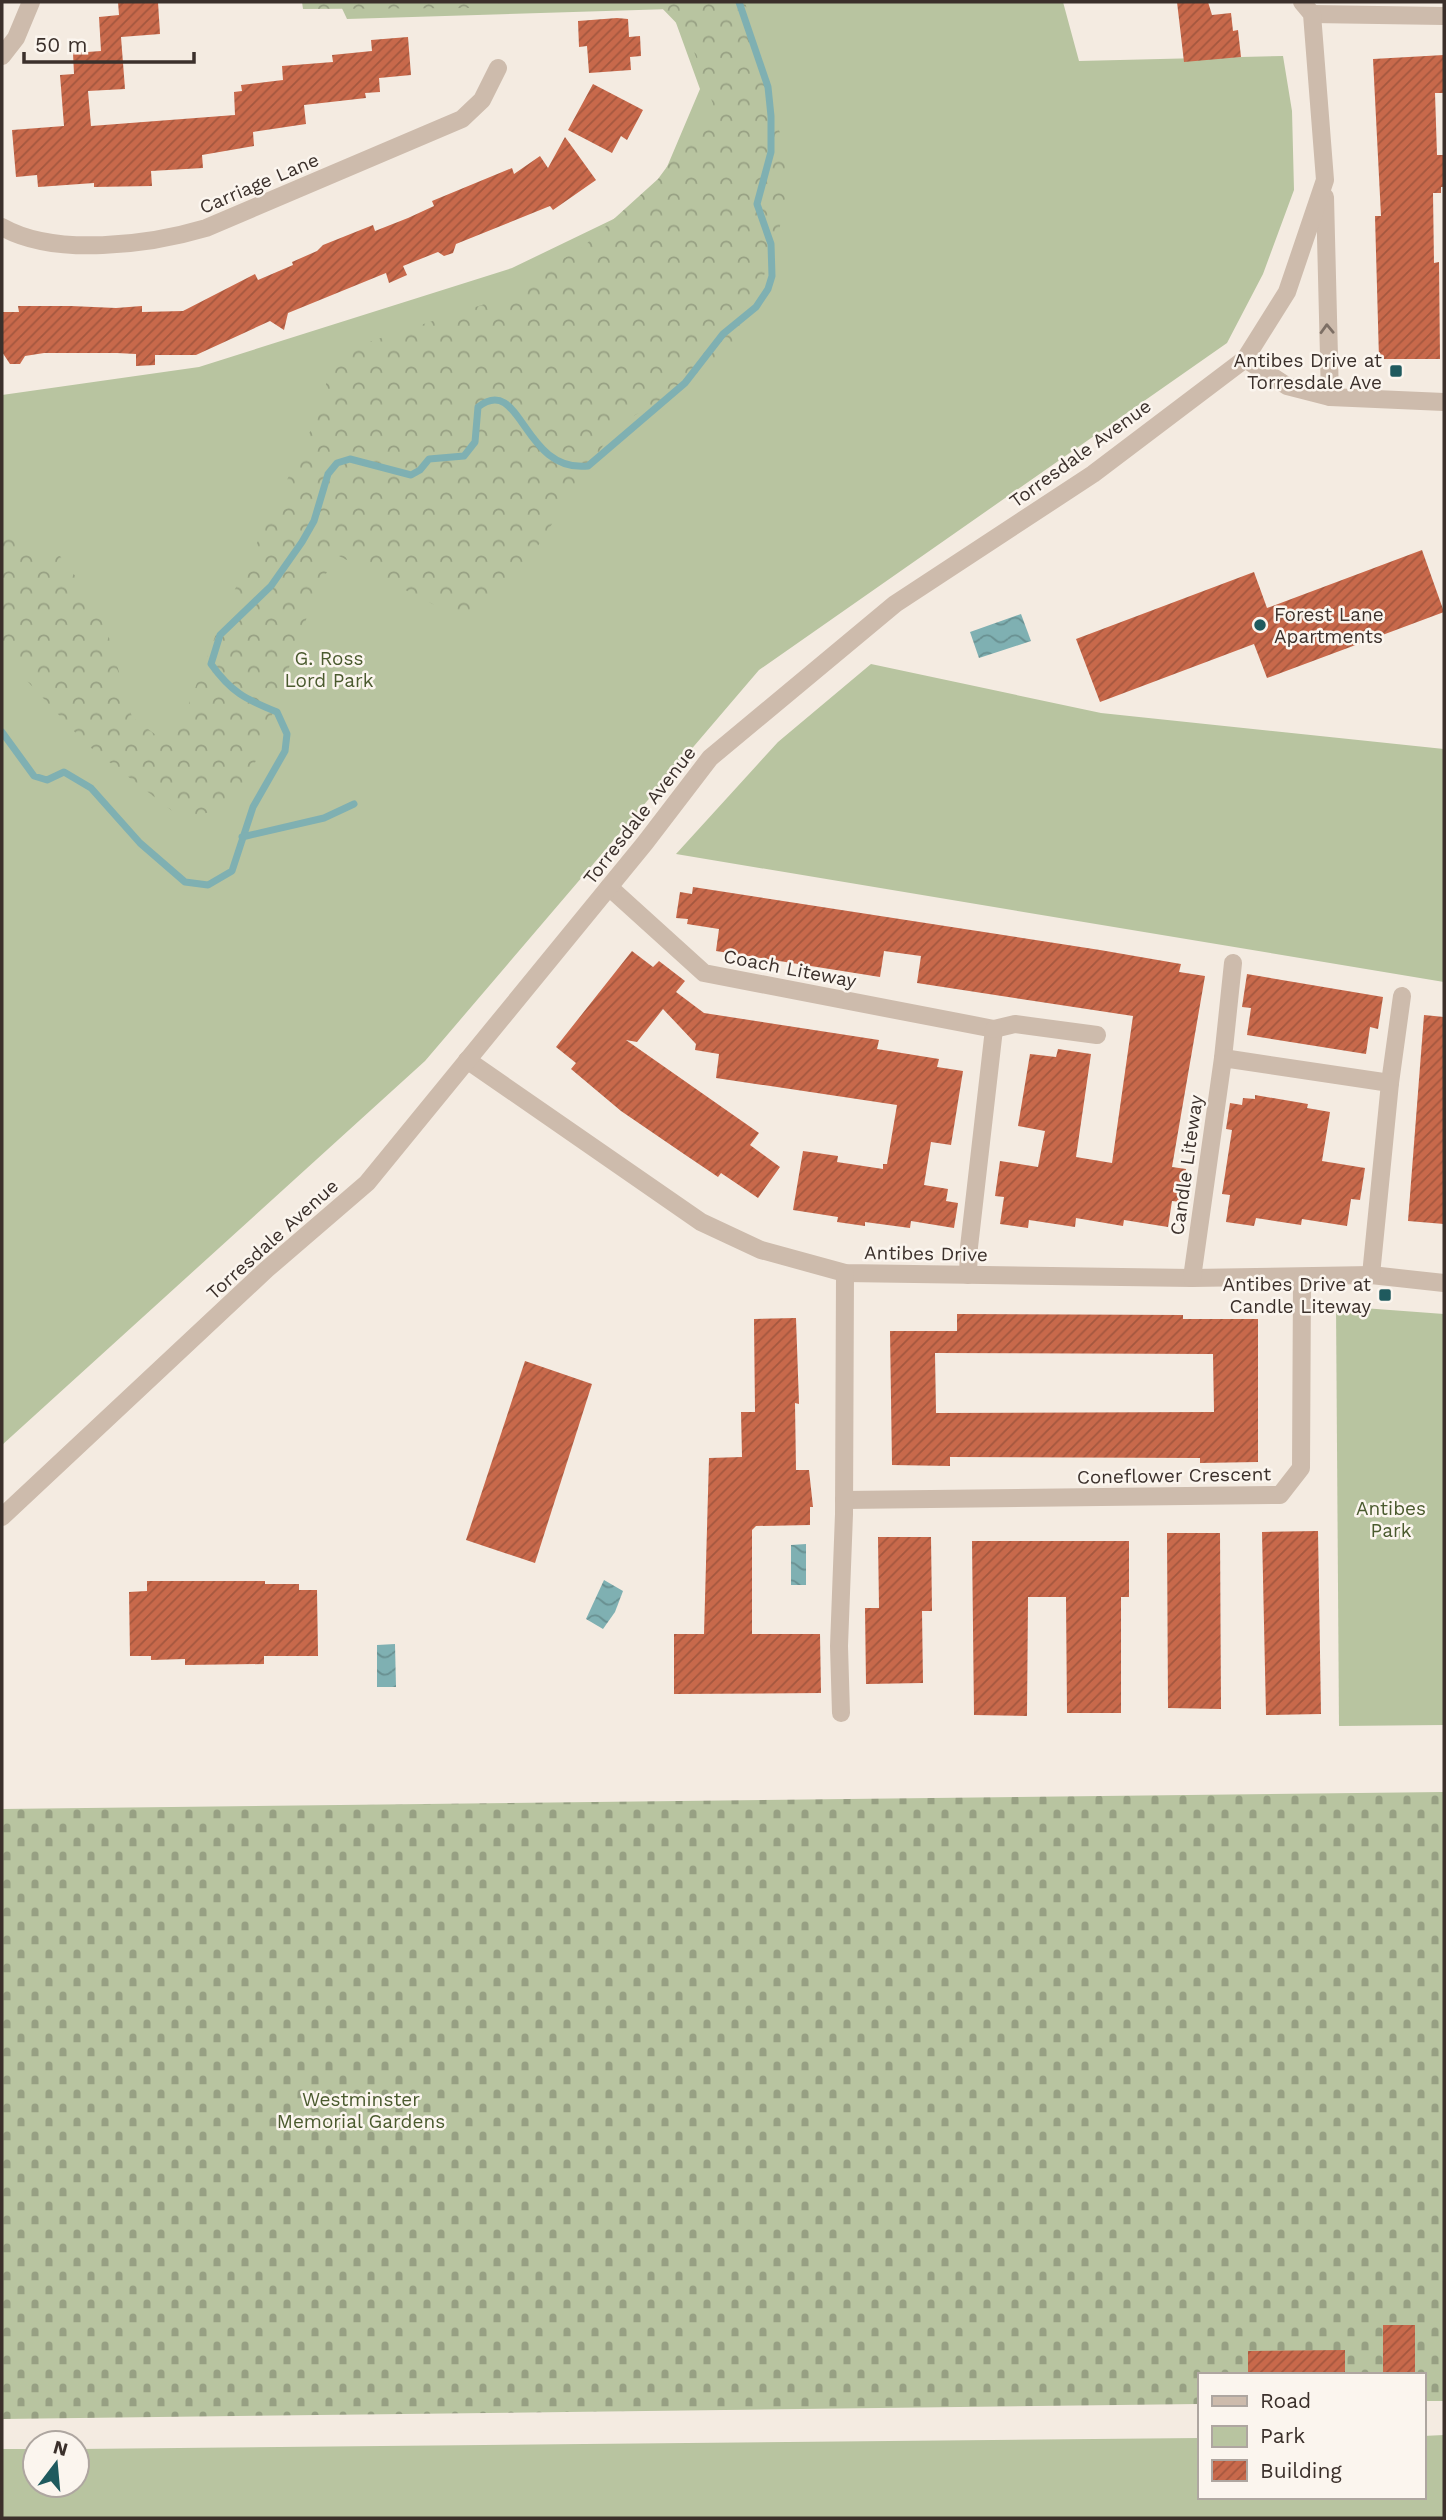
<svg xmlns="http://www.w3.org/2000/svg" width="1446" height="2520" font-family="'Work Sans',sans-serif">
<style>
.green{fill:#b8c4a0}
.forest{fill:url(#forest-crowns)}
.cemetery{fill:url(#cemetery-stones)}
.water{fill:url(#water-waves)}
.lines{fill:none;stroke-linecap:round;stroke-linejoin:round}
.stream{stroke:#7fb0b2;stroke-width:7}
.building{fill:url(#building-hatch);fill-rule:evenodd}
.street{stroke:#cdbbac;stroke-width:18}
.oneway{stroke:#7d6f65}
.poi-dot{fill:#1f5a5e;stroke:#fbf5ee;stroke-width:2.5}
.labels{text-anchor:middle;stroke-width:5;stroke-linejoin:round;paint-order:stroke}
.street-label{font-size:19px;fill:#3b302b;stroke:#fbf5ee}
.poi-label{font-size:19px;fill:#3b302b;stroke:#fbf5ee;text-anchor:end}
.park-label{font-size:19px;fill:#4a5a2e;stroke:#fbf5ee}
</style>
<defs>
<pattern id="forest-crowns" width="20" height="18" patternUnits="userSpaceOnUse" patternTransform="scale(1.75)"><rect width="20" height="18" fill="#b8c4a0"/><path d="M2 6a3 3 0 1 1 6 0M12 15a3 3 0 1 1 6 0" fill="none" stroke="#97a083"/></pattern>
<pattern id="cemetery-stones" width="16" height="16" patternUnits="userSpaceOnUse" patternTransform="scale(1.75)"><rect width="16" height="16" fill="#b8c4a0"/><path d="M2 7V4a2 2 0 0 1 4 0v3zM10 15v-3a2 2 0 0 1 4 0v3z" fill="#97a083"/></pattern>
<pattern id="water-waves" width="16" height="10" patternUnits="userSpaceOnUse" patternTransform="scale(1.75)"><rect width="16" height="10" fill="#7fb0b2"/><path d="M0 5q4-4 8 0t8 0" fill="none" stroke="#699091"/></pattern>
<pattern id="building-hatch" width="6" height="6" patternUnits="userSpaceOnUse" patternTransform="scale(1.75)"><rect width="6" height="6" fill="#c8694b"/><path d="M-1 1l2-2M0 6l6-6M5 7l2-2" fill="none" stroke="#a4573f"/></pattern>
</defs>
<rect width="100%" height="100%" fill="#f4ebe1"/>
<g class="green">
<path d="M 339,2 L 1063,2 L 1079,61 L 1283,56 L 1292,111 L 1294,190 L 1263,274 L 1227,343 L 759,670 L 425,1061 L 2,1445 L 2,395 L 199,367 L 512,268 L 653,200 L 700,89 L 671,9 L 347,19 Z"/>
<path d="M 871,664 L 1101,713 L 1444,749 L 1444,982 L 676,854 L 778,742 Z"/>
<path d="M 1336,1306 L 1444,1314 L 1444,1725 L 1339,1726 Z"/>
<path d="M 1444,2435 L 1444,2518 L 2,2518 L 2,2449 L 35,2449 L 35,2485 L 77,2485 L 77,2449 L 1199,2438 L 1199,2497 L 1423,2497 L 1423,2436 Z"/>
</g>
<g class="forest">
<path d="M 302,2 L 511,2 L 469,8 L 303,9 Z"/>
<path d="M 656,2 L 745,2 L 790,171 L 776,248 L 726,361 L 615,427 L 506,595 L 456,616 L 337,555 L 317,589 L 241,802 L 184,820 L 86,744 L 2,654 L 2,535 L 60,556 L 101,610 L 132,717 L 172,747 L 227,606 L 316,419 L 335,353 L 500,299 L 585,245 L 658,179 L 713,104 L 688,35 Z"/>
</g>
<path class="cemetery" d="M 1444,1792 L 1444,2401 L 1423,2401 L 1423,2375 L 1199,2375 L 1199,2404 L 2,2419 L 2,1809 Z"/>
<g class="water">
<path d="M 1021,614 L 1031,641 L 979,658 L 970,632 Z"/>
<path d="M 806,1544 L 806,1585 L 791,1585 L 791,1545 Z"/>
<path d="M 604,1580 L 623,1591 L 615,1612 L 603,1629 L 586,1619 Z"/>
<path d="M 395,1644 L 396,1687 L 377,1687 L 377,1645 Z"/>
</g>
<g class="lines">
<g class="stream">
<path d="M 2,732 L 34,776 L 47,780 L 64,772 L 91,788 L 140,843 L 185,882 L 208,885 L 232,871 L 253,807 L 285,751 L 287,734 L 277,712 C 245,699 231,692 211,664 L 220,635 L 271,586 L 302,542 L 314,521 L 328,474 L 337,463 L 350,459 L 411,475 L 420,470 L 429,459 L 464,456 L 475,442 L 478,407 C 522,373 522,473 588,466 L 685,383 L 723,334 L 756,307 L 768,289 L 772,276 L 771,244 L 757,204 L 771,152 L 771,116 L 768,87 L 739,2"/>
<path d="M 242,837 L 324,818 L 354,804"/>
</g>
</g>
<g class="building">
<path d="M 118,2 L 158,2 L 160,34 L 121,37 L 125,89 L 88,91 L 91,126 L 235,115 L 234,92 L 242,91 L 241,85 L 283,80 L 282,66 L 333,62 L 332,55 L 372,51 L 371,40 L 408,37 L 411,75 L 379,78 L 380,92 L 365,93 L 366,98 L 304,105 L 306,124 L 253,132 L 254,146 L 202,155 L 203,168 L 151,171 L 152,186 L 94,187 L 94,183 L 38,187 L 37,175 L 16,177 L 12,130 L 64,126 L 60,75 L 74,74 L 73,53 L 101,51 L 99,17 L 119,15 Z"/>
<path d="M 1177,2 L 1208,2 L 1212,15 L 1231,13 L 1233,31 L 1238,30 L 1241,57 L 1184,62 Z"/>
<path d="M 617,18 L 628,19 L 629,37 L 640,36 L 641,56 L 630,57 L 631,70 L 589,73 L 587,46 L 579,47 L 578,21 Z"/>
<path d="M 1444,55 L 1444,93 L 1435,93 L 1437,155 L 1444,155 L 1444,187 L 1441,187 L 1441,193 L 1433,193 L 1434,263 L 1439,262 L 1440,359 L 1379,359 L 1375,216 L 1381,216 L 1373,59 Z"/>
<path d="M 593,84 L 643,110 L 627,140 L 621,136 L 612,153 L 568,130 Z"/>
<path d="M 565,137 L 596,180 L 553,210 L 550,206 L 456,244 L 453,253 L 444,256 L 438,252 L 403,266 L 407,275 L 389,283 L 386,273 L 288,313 L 284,330 L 270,321 L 196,355 L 155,355 L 155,365 L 136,366 L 136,354 L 117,353 L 44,353 L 25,356 L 20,364 L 10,364 L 2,352 L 2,312 L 19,312 L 18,306 L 71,306 L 116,308 L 142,306 L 142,312 L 183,311 L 255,274 L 258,280 L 293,265 L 292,262 L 317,251 L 323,245 L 373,225 L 375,231 L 408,218 L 434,206 L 432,201 L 512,168 L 514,174 L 540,156 L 548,168 Z"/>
<path d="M 1422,550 L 1444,612 L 1267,678 L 1254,644 L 1100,702 L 1076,639 L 1254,572 L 1267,608 Z"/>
<path d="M 693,887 L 1100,950 L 1181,964 L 1179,972 L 1205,976 L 1172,1167 L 1186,1169 L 1181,1202 L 1172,1201 L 1168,1227 L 1124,1220 L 1123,1226 L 1076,1218 L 1075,1227 L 1029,1220 L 1028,1228 L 1000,1224 L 1004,1197 L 995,1196 L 1000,1161 L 1038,1167 L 1045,1131 L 1018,1126 L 1030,1054 L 1056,1057 L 1058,1049 L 1091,1054 L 1076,1157 L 1112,1163 L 1133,1016 L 917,983 L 921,956 L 884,951 L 880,977 L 716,951 L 719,929 L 687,924 L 688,919 L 676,918 L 680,892 L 692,894 Z"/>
<path d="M 632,951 L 653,967 L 659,961 L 685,981 L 676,992 L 704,1013 L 879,1040 L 877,1049 L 939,1059 L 937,1067 L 963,1071 L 951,1145 L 931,1142 L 924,1185 L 948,1189 L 946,1201 L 958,1203 L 954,1228 L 911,1221 L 910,1228 L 865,1222 L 865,1226 L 837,1222 L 838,1217 L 793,1210 L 803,1151 L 838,1156 L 837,1162 L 883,1169 L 883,1164 L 887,1164 L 897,1105 L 716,1078 L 719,1054 L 695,1050 L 696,1044 L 663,1009 L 637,1042 L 626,1040 L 759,1133 L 750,1145 L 780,1167 L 758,1198 L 721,1173 L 718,1177 L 681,1152 L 621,1111 L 571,1069 L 576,1063 L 556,1047 Z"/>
<path d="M 1247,974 L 1383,997 L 1378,1029 L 1370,1027 L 1366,1054 L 1247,1035 L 1251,1008 L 1242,1007 Z"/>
<path d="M 1424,1015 L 1444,1017 L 1444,1224 L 1408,1221 Z"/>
<path d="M 1255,1095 L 1308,1104 L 1307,1108 L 1330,1112 L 1322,1161 L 1365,1168 L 1360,1200 L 1351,1199 L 1347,1226 L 1302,1219 L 1301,1225 L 1256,1218 L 1254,1226 L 1226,1222 L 1230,1195 L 1222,1194 L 1232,1130 L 1226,1129 L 1230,1103 L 1242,1105 L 1243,1098 L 1255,1099 Z"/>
<path d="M 957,1314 L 1183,1315 L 1183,1319 L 1258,1319 L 1258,1462 L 1200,1463 L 1200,1458 L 950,1457 L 950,1466 L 892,1465 L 890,1331 L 957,1331 ZM 935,1353 L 1213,1354 L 1214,1412 L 936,1413 Z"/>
<path d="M 796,1318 L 799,1404 L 795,1403 L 796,1470 L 809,1470 L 813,1507 L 810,1507 L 810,1525 L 756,1526 L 752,1530 L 752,1634 L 820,1634 L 821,1693 L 674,1694 L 674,1634 L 704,1634 L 709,1458 L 742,1457 L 741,1412 L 755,1412 L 754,1319 Z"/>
<path d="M 525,1361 L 592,1384 L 535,1563 L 466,1540 Z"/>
<path d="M 1318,1531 L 1321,1714 L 1266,1715 L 1262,1532 Z"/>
<path d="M 1167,1533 L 1220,1533 L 1221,1709 L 1168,1708 Z"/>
<path d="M 878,1537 L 931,1537 L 932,1611 L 922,1611 L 923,1683 L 866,1684 L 865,1608 L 879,1608 Z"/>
<path d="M 972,1541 L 1129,1541 L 1129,1597 L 1121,1597 L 1121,1713 L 1067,1713 L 1066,1597 L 1028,1597 L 1027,1716 L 974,1715 Z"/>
<path d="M 147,1581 L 265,1581 L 265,1584 L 299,1584 L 299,1590 L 317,1590 L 318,1656 L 264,1656 L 264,1664 L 185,1665 L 185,1659 L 151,1660 L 151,1656 L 130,1656 L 129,1592 L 147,1591 Z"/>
<rect x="1383" y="2325" width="32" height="50"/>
<path d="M 1345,2350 L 1345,2375 L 1248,2375 L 1248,2351 Z"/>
</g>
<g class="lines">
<g class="street">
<path d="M 1312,14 L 1444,16"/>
<path d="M 2,56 L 16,38 L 31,2"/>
<path d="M 1325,197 L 1330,397"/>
<path d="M 2,227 C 55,257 149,245 206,228 L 462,119 L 482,100 L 498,68"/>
<path d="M 1245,359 L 1287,386 L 1330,397 L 1444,402"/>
<path d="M 609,887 L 704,973 L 994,1029 L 969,1247 L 968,1275"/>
<path d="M 994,1029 L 1015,1024 L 1097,1035"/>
<path d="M 1223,1058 L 1233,963"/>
<path d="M 467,1060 L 701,1222 L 761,1250 L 845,1273 L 1192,1278 L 1371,1275 L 1444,1283"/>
<path d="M 1390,1083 L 1402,996"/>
<path d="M 1192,1278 L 1223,1058 L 1390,1083 L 1371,1275"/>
<path d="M 844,1500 L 1280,1495 L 1301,1468 L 1302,1278"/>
<path d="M 2,1517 L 267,1269 L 367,1183 L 645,843 L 710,758 L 895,604 L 1093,474 L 1245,359 L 1287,292 L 1325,180 L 1312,14 L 1302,2"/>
<path d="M 841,1713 L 839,1646 L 844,1514 L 845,1273"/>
</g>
</g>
<defs><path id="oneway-chevron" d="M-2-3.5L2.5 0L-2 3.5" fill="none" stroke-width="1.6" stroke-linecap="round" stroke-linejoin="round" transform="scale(1.75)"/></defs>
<use class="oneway" href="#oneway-chevron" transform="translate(1327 329) rotate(-92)"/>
<g class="poi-dot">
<rect x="1389" y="364" width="14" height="14" rx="3.5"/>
<circle cx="1260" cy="625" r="7"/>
<rect x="1378" y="1288" width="14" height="14" rx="3.5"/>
</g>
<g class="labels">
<g class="street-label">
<text transform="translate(259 183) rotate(-23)" y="7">Carriage Lane</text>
<text transform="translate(1080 453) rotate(-36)" y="7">Torresdale Avenue</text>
<text transform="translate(639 815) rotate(-52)" y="7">Torresdale Avenue</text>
<text transform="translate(790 968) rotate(11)" y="7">Coach Liteway</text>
<text transform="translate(1186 1165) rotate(-82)" y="7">Candle Liteway</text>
<text transform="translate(272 1239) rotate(-42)" y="7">Torresdale Avenue</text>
<text transform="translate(926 1253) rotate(1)" y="7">Antibes Drive</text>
<text transform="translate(1174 1475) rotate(-1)" y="7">Coneflower Crescent</text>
</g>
<g class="poi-label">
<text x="1382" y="367">Antibes Drive at<tspan x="1382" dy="22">Torresdale Ave</tspan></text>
<text x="1274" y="621" text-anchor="start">Forest Lane<tspan x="1274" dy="22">Apartments</tspan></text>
<text x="1371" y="1291">Antibes Drive at<tspan x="1371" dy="22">Candle Liteway</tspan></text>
</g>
<g class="park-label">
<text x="329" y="665">G. Ross<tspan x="329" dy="22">Lord Park</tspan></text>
<text x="1391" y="1515">Antibes<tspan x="1391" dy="22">Park</tspan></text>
<text x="361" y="2106">Westminster<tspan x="361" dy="22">Memorial Gardens</tspan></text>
</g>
</g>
<rect width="1446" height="2520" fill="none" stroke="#3b302b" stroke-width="7"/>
<rect x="1198" y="2373" width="228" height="126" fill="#fbf5ee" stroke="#aea6a0" stroke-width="2"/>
<rect x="1212" y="2396" width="35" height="10" fill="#cdbbac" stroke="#aea6a0" stroke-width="2"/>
<text x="1260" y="2408" font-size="21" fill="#3b302b">Road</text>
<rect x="1212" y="2426" width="35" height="21" fill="#b8c4a0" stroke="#aea6a0" stroke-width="2"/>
<text x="1260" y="2443" font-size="21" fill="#3b302b">Park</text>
<rect x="1212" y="2460" width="35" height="21" fill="url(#building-hatch)" stroke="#aea6a0" stroke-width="2"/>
<text x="1260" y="2478" font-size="21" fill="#3b302b">Building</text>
<g transform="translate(56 2464) rotate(16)"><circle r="33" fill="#fbf5ee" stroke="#aea6a0" stroke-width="2"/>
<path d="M0-5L12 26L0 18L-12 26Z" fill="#1f5a5e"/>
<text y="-10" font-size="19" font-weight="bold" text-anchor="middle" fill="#3b302b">N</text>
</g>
<path d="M24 52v10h170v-10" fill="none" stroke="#3b302b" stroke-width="3.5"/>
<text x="35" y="52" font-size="21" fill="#3b302b" stroke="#fbf5ee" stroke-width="5" paint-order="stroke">50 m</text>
</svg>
